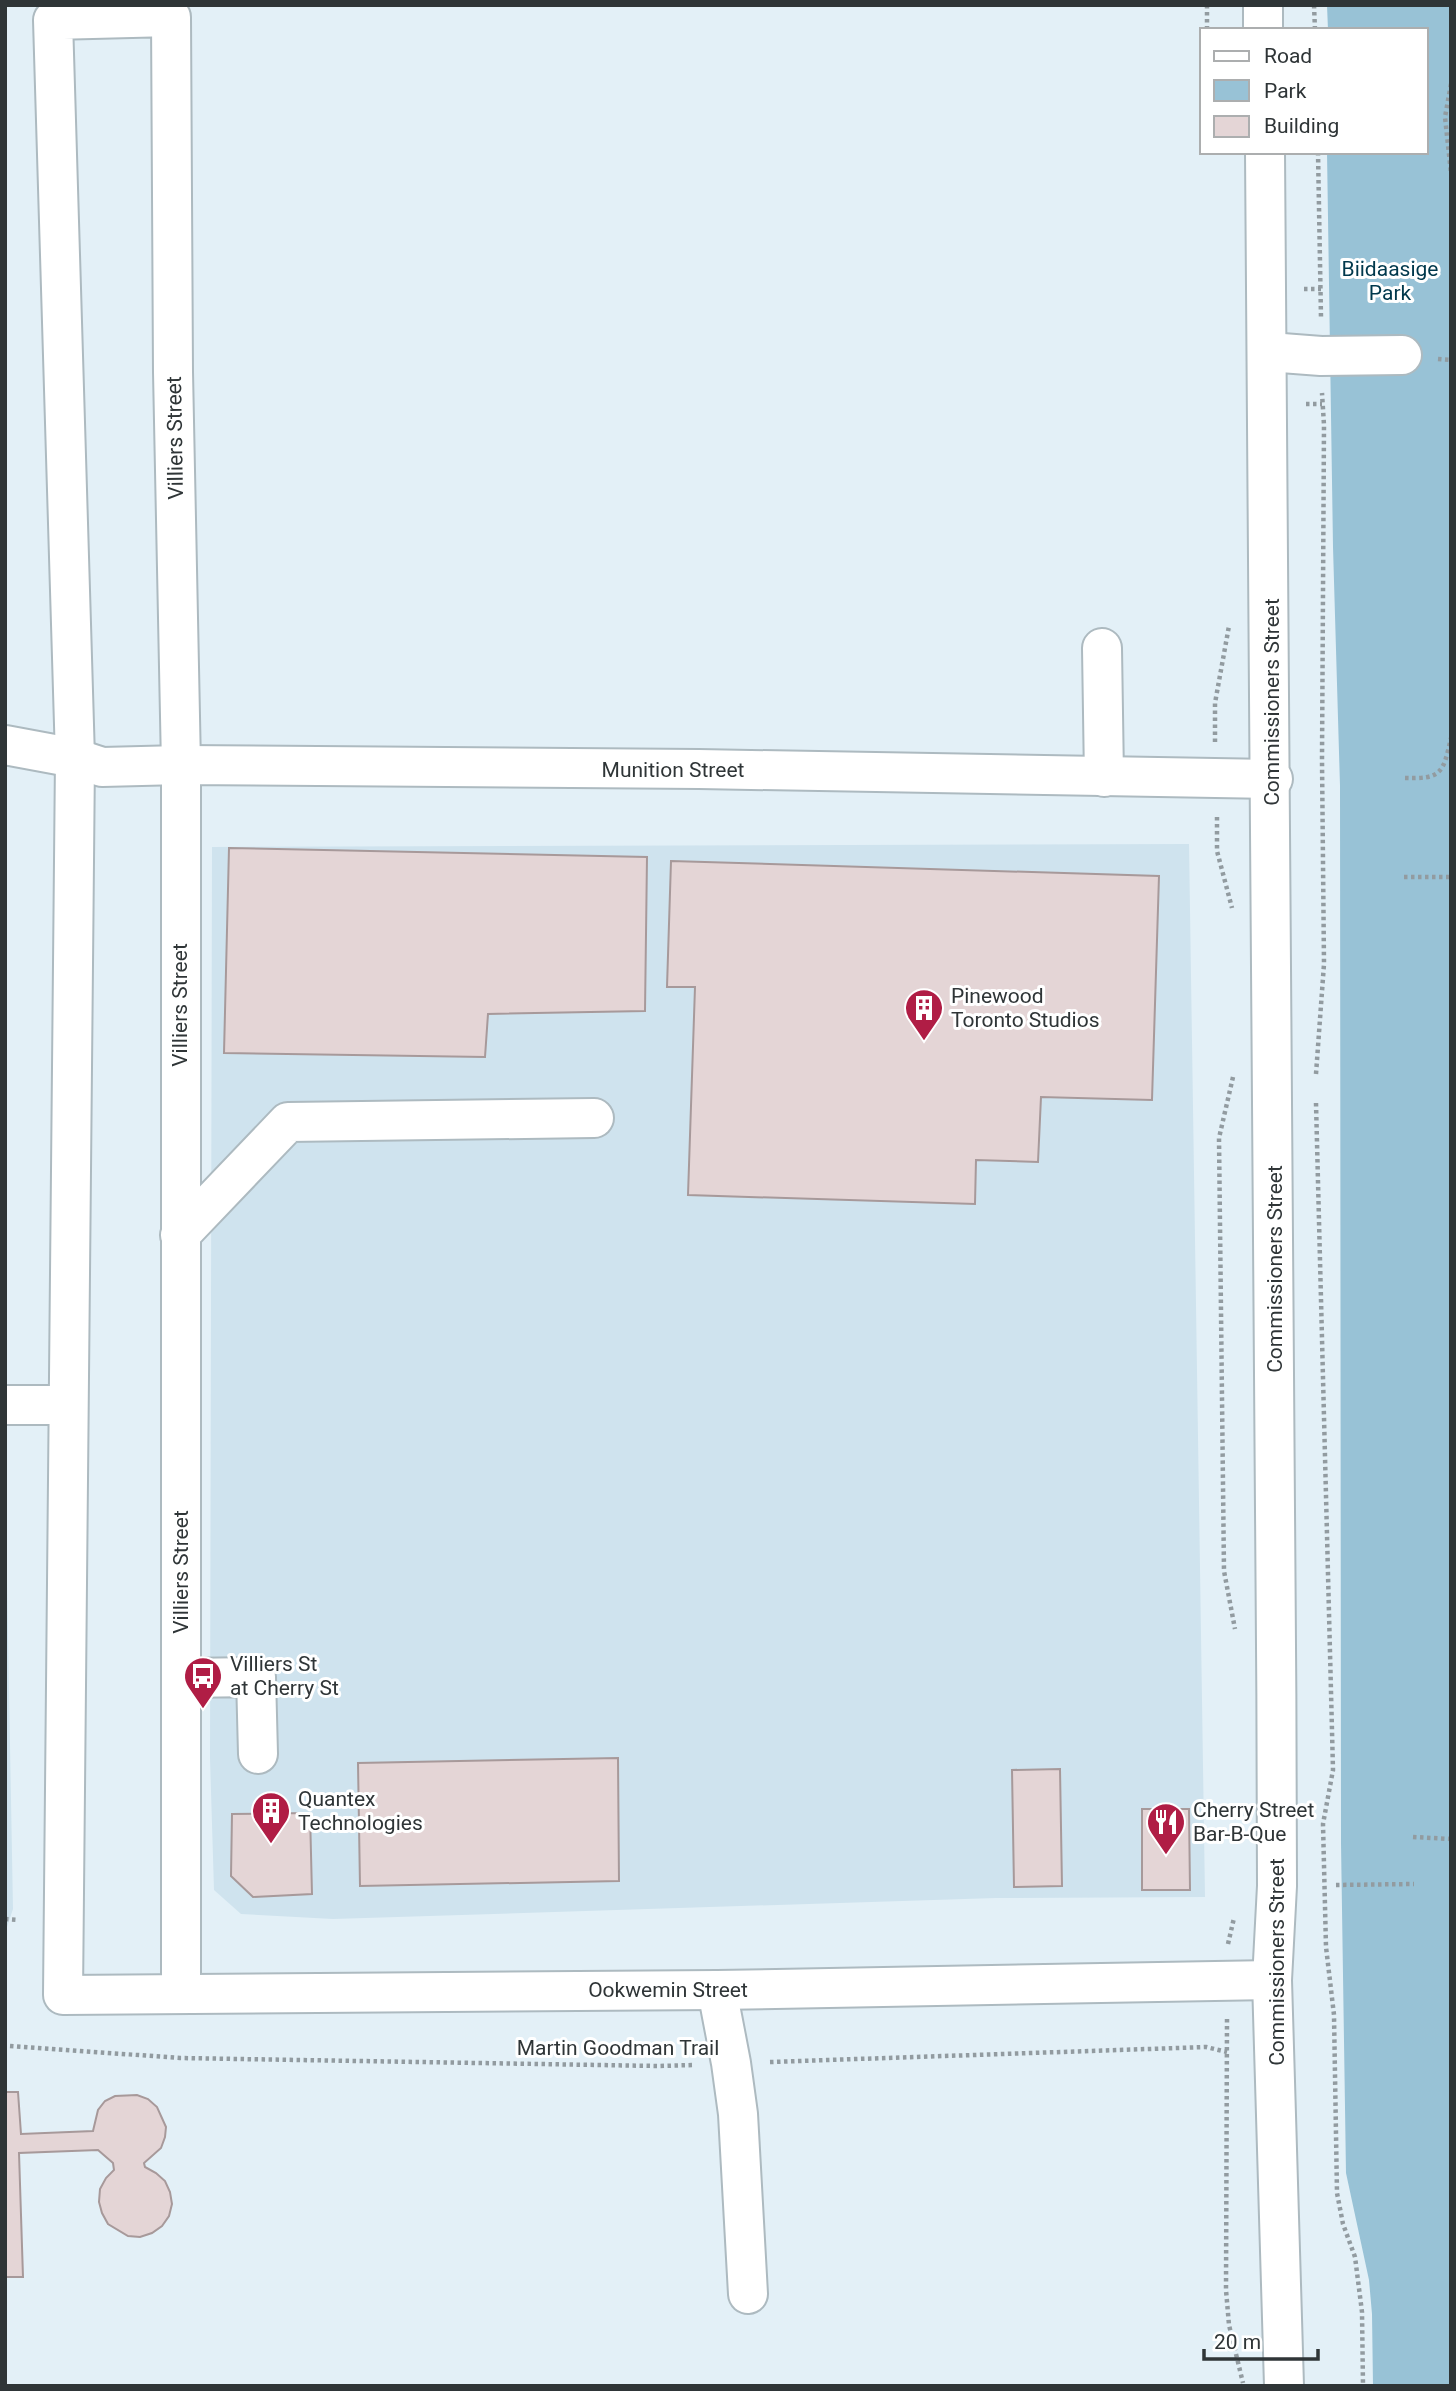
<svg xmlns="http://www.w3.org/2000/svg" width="1456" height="2391" font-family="Roboto,sans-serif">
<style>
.built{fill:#cfe3ee}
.green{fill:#98c2d6}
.building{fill:#e4d5d6;stroke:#a7999a;stroke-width:2}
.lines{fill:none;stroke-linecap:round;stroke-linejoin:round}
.minor-casing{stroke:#adbac0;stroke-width:42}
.path{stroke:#929ba0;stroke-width:4.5;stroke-dasharray:3.5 3.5;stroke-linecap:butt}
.minor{stroke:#fff;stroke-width:38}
.labels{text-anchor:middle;stroke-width:6;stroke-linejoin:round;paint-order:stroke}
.park-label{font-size:21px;fill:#00384c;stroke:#fff}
.street-label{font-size:21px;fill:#2f3537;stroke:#fff}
.poi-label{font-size:21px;fill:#2f3537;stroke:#fff;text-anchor:start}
</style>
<rect width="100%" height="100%" fill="#e3f0f7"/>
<g class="built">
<path d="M 1189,844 L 1205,1897 L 996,1898 L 333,1919 L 241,1914 L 214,1890 L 210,1758 L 212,847 Z"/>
<path d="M 5,1469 L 13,1909 L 5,1933 Z"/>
</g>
<path class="green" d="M 1327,5 L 1451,5 L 1451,2386 L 1373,2386 L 1372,2314 L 1369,2280 L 1346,2173 L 1341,1843 L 1340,786 L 1333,547 L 1327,152 L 1426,152 L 1426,30 L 1328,30 Z"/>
<g class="building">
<path d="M 229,848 L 647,857 L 645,1011 L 488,1014 L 485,1057 L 224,1053 Z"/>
<path d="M 671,861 L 1159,876 L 1152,1100 L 1041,1097 L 1038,1162 L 976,1160 L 975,1204 L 688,1195 L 695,987 L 667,987 Z"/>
<path d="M 618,1758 L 619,1881 L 360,1886 L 358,1763 Z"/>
<path d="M 1060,1769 L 1062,1886 L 1014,1887 L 1012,1770 Z"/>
<path d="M 1142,1809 L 1189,1809 L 1190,1890 L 1142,1890 Z"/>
<path d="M 310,1813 L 312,1894 L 253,1897 L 231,1876 L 232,1814 Z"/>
<path d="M 5,2092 L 18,2092 L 21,2134 L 93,2131 L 98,2110 L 105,2101 L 115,2096 L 137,2095 L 148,2099 L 157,2107 L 166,2127 L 165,2137 L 161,2148 L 144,2163 L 145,2167 L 156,2173 L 165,2181 L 170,2192 L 172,2204 L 169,2216 L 162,2226 L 152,2233 L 140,2237 L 128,2236 L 108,2224 L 102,2213 L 99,2202 L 100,2189 L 106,2178 L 114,2170 L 113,2163 L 98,2150 L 19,2153 L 23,2277 L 5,2277 Z"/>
</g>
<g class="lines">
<defs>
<g id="minor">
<path d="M 1263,5 L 1263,30"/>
<path d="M 1265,152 C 1274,730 1275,1308 1277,1886 L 1272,1980 L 1284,2386"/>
<path d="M 1269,352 L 1321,356 L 1402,355"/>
<path d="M 1102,648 L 1104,777"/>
<path d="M 5,745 L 75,758 L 102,767 L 181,765 L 699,769 L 1273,779"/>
<path d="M 180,1235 L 288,1122 L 594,1118"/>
<path d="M 5,1405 L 68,1405"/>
<path d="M 181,1678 L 256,1677 L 258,1754"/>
<path d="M 717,1990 L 731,2063 L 738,2114 L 748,2294"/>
<path d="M 181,1993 L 181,765 L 173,372 L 171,17 L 53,20 L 75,758 L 63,1995 L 717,1990 L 1272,1980"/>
</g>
</defs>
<use href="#minor" class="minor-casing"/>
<g class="path">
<path d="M 1207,5 L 1207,30"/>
<path d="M 1314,5 L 1315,30"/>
<path d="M 1451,84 L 1445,117 L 1451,173"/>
<path d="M 1318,152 L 1321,318"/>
<path d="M 1304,289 L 1321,289"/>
<path d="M 1438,359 L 1451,360"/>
<path d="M 1306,404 L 1322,404"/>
<path d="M 1215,742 L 1215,703 L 1229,626"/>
<path d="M 1405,778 C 1442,779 1443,773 1451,738"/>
<path d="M 1217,817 L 1217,851 L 1232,908"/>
<path d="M 1404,877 L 1451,877"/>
<path d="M 1316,1074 L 1324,964 L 1322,760 L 1324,425 L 1322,393"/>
<path d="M 1233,1077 L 1219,1138 L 1224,1571 L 1235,1629"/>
<path d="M 1316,1103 L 1333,1770 L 1323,1824 L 1326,1947 L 1334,2015 L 1337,2193 L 1343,2224 L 1355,2257 L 1362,2312 L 1363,2386"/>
<path d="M 1413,1837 L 1451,1839"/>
<path d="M 1336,1885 L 1414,1884"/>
<path d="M 5,1919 L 18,1920"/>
<path d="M 1228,1944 L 1234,1918"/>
<path d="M 1227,2019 L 1226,2290 L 1229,2325 L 1243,2383"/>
<path d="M 10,2046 L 180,2058 L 658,2066 L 694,2065"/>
<path d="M 770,2062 L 1206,2047 L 1227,2052"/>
</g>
<use href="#minor" class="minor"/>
</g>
<defs>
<symbol id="building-pin" viewBox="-11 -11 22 30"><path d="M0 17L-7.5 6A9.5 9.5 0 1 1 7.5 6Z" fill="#b01d45" stroke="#fff"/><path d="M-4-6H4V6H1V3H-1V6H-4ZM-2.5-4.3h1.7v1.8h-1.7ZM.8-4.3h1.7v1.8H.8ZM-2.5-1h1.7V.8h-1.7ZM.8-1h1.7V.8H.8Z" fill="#fff"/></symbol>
<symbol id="bus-pin" viewBox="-11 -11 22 30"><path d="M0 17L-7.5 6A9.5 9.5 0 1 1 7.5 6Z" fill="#b01d45" stroke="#fff"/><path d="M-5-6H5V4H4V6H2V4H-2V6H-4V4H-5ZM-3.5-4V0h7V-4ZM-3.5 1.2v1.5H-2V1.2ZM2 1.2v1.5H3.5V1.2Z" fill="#fff"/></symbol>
<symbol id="restaurant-pin" viewBox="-11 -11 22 30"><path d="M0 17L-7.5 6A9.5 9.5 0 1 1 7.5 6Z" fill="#b01d45" stroke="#fff"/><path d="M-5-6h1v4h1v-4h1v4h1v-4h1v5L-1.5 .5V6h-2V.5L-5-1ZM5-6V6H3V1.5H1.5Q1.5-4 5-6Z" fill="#fff"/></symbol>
</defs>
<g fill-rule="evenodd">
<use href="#building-pin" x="902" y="986" width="44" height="60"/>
<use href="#bus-pin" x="181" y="1654" width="44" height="60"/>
<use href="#building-pin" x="249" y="1789" width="44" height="60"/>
<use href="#restaurant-pin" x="1144" y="1800" width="44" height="60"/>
</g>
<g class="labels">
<g class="park-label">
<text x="1390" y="276">Biidaasige<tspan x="1390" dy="24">Park</tspan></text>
</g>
<g class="street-label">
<text transform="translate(175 438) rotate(-91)" y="7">Villiers Street</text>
<text transform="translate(1272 702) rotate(-90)" y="7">Commissioners Street</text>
<text x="673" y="777">Munition Street</text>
<text transform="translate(180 1005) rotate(-90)" y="7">Villiers Street</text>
<text transform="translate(1275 1269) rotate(-90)" y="7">Commissioners Street</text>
<text transform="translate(181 1572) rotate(-90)" y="7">Villiers Street</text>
<text transform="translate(1277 1962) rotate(-90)" y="7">Commissioners Street</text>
<text x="668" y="1997">Ookwemin Street</text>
<text x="618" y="2055">Martin Goodman Trail</text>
</g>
<g class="poi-label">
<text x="951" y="1003">Pinewood<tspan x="951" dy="24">Toronto Studios</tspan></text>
<text x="230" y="1671">Villiers St<tspan x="230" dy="24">at Cherry St</tspan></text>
<text x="298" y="1806">Quantex<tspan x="298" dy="24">Technologies</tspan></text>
<text x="1193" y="1817">Cherry Street<tspan x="1193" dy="24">Bar-B-Que</tspan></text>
</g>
</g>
<rect width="1456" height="2391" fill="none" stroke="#2f3537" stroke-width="14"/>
<rect x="1200" y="28" width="228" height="126" fill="#ffffff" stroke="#acaeaf" stroke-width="2"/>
<rect x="1214" y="51" width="35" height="10" fill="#ffffff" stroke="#acaeaf" stroke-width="2"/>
<text x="1264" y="63" font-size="21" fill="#2f3537">Road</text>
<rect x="1214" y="80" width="35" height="21" fill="#98c2d6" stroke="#acaeaf" stroke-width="2"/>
<text x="1264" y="98" font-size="21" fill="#2f3537">Park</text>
<rect x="1214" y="116" width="35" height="21" fill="#e4d5d6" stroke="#acaeaf" stroke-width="2"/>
<text x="1264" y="133" font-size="21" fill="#2f3537">Building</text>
<path d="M1204 2349v10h114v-10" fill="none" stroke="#2f3537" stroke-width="3.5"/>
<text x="1214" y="2349" font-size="21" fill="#2f3537" stroke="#ffffff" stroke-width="5" paint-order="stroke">20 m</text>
</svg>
